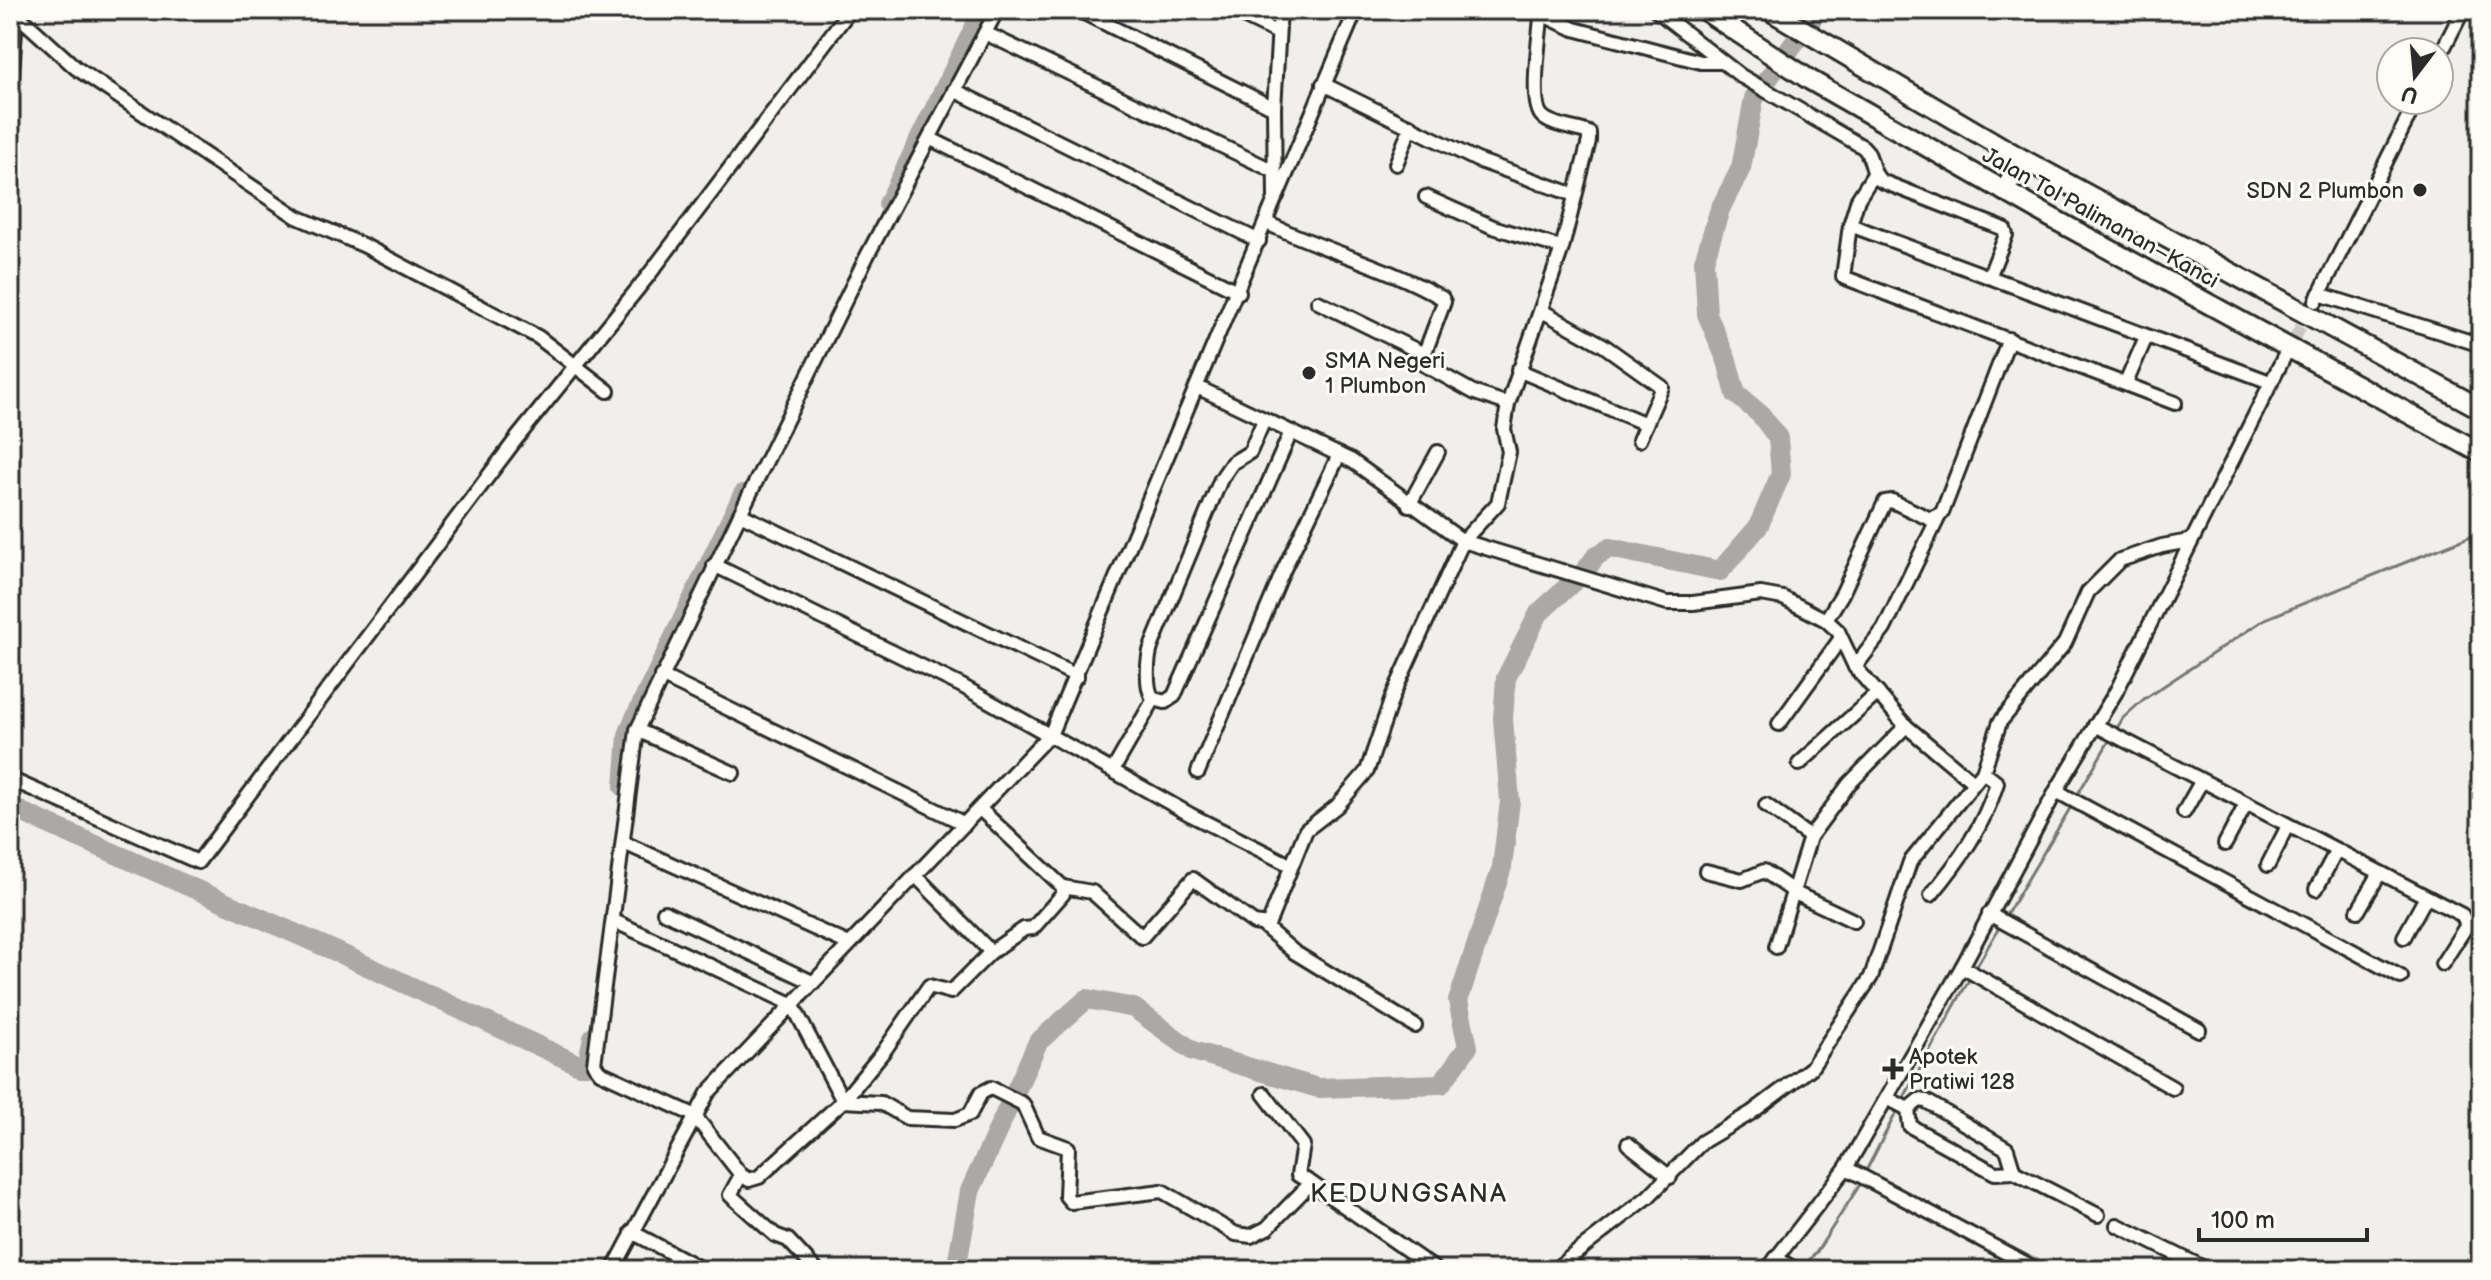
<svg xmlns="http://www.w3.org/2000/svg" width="2491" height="1280" font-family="'Balsamiq Sans',sans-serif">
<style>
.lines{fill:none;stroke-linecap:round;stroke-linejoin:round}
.stream{stroke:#777775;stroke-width:3}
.river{stroke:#aaa9a7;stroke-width:20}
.minor-tunnel{stroke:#c9c8c5;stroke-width:12;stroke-dasharray:12 6;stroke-linecap:butt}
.minor-casing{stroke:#2b2b2b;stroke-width:18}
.highway-casing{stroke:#2b2b2b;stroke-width:24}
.minor{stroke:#fdfcf7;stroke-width:12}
.highway{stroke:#fdfcf7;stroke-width:18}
.poi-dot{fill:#2b2b2b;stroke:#fdfcf7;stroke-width:3}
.labels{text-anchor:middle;stroke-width:6;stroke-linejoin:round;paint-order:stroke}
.poi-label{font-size:22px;fill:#2b2b2b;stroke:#fdfcf7;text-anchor:start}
.street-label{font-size:22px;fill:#2b2b2b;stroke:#fdfcf7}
.quarter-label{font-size:26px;letter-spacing:2px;fill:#2b2b2b;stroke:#fdfcf7}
</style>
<rect width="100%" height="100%" fill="#f0efeb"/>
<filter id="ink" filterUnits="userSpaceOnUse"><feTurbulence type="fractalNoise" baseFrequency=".0125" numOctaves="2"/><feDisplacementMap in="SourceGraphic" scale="16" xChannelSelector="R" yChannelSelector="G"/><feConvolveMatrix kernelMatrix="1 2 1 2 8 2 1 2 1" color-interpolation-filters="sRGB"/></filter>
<g filter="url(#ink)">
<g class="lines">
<g class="stream">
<path d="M 2116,730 L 2123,718 L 2144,699 L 2265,619 L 2481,532"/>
<path d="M 2075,799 L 2112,736"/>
<path d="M 2004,919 L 2072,805"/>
<path d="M 1974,971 L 2000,926"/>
<path d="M 1902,1101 L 1970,978"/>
<path d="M 1867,1169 L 1899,1107"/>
<path d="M 1800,1270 L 1816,1253 L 1859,1186"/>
</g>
<g class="river">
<path d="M 888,204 L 983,10"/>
<path d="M 624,787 L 628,735 L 633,722 L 743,494"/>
<path d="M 10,807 L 337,952 L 579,1065 L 587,1065 L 593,1037"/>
<path d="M 956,1270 L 970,1191 L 1038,1042 L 1087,999 L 1134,1008 L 1193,1051 L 1318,1088 L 1441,1084 L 1468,1047 L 1458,1001 L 1502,867 L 1510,801 L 1503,719 L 1506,678 L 1539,613 L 1586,570 L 1596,556 L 1610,548 L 1720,571 L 1758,527 L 1781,474 L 1778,438 L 1761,415 L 1736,394 L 1727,361 L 1707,314 L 1704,261 L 1720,209 L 1741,168 L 1754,98 L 1814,16 L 1811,10"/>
</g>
<path class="minor-tunnel" d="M 2286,353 L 2316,301"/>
<defs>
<g id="minor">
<path d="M 12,10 L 76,68 L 297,217 L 365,246 L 538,337 L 608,391"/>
<path d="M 1078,10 L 1274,108"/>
<path d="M 1231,10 L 1278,33"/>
<path d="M 1532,10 L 1574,29 L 1701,62 L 1722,62"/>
<path d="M 1656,10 L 1741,76 L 1863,147 C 1874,157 1869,171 1881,181 L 2004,229 L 2006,235 L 1989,277"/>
<path d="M 985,33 L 1274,171"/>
<path d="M 2439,57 L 2463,10"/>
<path d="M 1323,84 L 1477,160 L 1575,195"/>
<path d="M 954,90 L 1259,241"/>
<path d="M 10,99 L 15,31 L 11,10"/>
<path d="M 931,139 L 1239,292"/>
<path d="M 1396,164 L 1411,126"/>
<path d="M 1874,174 L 1858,199 L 1850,225 L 2270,382"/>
<path d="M 1277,196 L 1356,10"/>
<path d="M 1426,197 L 1493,227 L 1562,248"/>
<path d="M 1267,223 C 1325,251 1386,266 1442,298 L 1444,302 L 1421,363 L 1475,393 L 1508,404"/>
<path d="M 1850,225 L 1843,277 L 2175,403"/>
<path d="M 2319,294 L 2481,345"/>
<path d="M 2316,301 L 2417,100"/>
<path d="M 1318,302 L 1422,353"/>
<path d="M 1542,311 L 1603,345 L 1662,387 L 1639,440"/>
<path d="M 1518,370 L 1646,424"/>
<path d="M 2126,383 L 2146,337"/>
<path d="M 1197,387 L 1352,461 L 1463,541 L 1498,503 L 1509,452 L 1504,429 L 1508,404 L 1562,248 L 1589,141 L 1589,133 C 1576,128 1551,126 1542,116 C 1529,103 1540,36 1541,17"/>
<path d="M 1264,420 L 1250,452 L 1232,463 L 1221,479 L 1152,645 C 1147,657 1145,690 1154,699 L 1165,702 L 1174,696 L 1291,432"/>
<path d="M 1409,505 L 1438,452"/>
<path d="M 740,514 L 867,256 L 997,10"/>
<path d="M 714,565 L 962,686 L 1191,815 L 1290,865"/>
<path d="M 1826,620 L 1842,594 L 1885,502 L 1892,501 L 1930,519 L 1942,513 L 2009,339"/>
<path d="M 1855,667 L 1884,629 L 1939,516"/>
<path d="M 661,676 L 965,824"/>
<path d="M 1779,724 L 1841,638"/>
<path d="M 2095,725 L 2462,915 L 2467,925 L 2442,964"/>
<path d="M 637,730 L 733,773"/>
<path d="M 1799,764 L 1878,693"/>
<path d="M 1113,770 L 1154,699"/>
<path d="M 1198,772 L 1284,569 L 1339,455"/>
<path d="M 10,779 L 198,862 L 517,438 L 648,276 L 850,10"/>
<path d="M 2056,791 L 2401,977"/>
<path d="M 1766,805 L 1810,837"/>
<path d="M 980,809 L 1063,887 L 1092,892 L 1142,937 L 1193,879 L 1254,923 L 1268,925 L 1306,830 L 1337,806 L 1367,771 L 1393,695 L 1463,541 L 1667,603 L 1693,603 L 1761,594 L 1783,598 L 1826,620 L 1838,631 L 1855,667 L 1906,726 L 1973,782"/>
<path d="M 2184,812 L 2201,782"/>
<path d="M 624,843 L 849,944"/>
<path d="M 2225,844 L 2246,804"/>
<path d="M 2268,865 L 2288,826"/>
<path d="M 1706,871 L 1742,880 L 1764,871 L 1799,895 L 1854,921"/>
<path d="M 915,875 L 991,952"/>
<path d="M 1063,887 L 1063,894 L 1033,928 L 1024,929 L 991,952 L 951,992 L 929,986 L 884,1051 L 843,1101 L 881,1103 L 907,1118 L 955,1120 L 970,1114 L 981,1093 L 991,1088 L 1023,1104 L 1038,1137 L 1068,1148 L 1066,1196 L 1071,1202 L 1162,1191 L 1236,1234 L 1251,1236 L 1267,1228 L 1311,1183 L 1436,1270"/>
<path d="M 2316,889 L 2337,850"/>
<path d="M 1931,895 C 1960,860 1984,826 1997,783 L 1983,772"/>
<path d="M 2358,911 L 2380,873"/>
<path d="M 664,912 L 812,982"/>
<path d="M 1989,914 L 2199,1030"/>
<path d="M 614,921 L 792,1004 L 843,1101 L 759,1177 L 749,1180 L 741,1175 L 694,1115 L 600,1072 L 594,1064 L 637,730 L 740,514 L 1077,676"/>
<path d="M 1265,927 L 1294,952 L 1415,1026"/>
<path d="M 2404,937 L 2426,897"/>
<path d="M 1776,947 L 1810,837 L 1849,784 L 1906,726"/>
<path d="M 1962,967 L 2173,1088"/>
<path d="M 1264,1094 L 1303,1145 L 1298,1175 L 1311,1183"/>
<path d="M 1887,1098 L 1908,1109 L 1910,1126 L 1995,1173 L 2014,1172"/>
<path d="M 1908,1109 L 1919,1100 L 1926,1101 L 2007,1149 L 2014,1172 L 2098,1215"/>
<path d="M 1628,1144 L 1670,1177"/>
<path d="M 1846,1168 L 2038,1270"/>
<path d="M 741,1175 L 730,1195 L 775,1235 L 788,1240 L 816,1270"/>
<path d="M 2117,1225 L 2208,1270"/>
<path d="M 632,1232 L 703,1270"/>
<path d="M 1776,1258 L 1796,1270"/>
<path d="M 613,1270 L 708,1093 L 1051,733 L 1275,199 L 1274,108 L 1280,10"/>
<path d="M 1554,1270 L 1648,1197 L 1702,1142 L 1751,1113 L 1811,1068 L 1871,977 L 1910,862 L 1983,772 L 2000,722 L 2065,643 L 2088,592 L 2120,560 L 2162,546 L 2189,541"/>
<path d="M 1767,1270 L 1846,1168 L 1962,967 L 2056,791 L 2117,690 L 2285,355"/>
</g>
<g id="highway">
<path d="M 1704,10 L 1810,80 L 2052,218 L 2481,453"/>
<path d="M 1769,10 L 2022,159 L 2481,409"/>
<path d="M 2004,191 L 2022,159"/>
</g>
</defs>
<use href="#minor" class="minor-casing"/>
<use href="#highway" class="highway-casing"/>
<use href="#minor" class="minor"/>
<use href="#highway" class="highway"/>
</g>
</g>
<g class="poi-dot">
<circle cx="2420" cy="190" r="8"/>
<circle cx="1309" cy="373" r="8"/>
<path d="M1889 1057h8v8h8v8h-8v8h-8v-8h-8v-8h8z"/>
</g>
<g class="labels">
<g class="poi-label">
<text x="2404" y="198" text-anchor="end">SDN 2 Plumbon</text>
<text x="1325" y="368">SMA Negeri<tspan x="1325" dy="25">1 Plumbon</tspan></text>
<text x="1909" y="1064">Apotek<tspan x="1909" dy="25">Pratiwi 128</tspan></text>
</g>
<g class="street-label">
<text transform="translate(2101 217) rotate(29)" y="8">Jalan Tol Palimanan–Kanci</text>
</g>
<g class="quarter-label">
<text x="1409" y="1202">KEDUNGSANA</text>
</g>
</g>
<rect width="2491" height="1280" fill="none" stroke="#fdfcf7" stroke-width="40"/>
<rect x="20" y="20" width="2451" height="1240" fill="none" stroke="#2b2b2b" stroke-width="3" filter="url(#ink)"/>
<g transform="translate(2415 76) rotate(196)"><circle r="38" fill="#fdfcf7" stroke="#a9a8a5" stroke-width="2"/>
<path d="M0-6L14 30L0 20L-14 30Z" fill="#2b2b2b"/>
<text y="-12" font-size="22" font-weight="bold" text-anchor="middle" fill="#2b2b2b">U</text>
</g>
<path d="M2199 1228v12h168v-12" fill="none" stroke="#2b2b2b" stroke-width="4"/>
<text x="2211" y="1228" font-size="24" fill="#2b2b2b" stroke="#fdfcf7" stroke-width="6" paint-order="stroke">100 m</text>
</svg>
